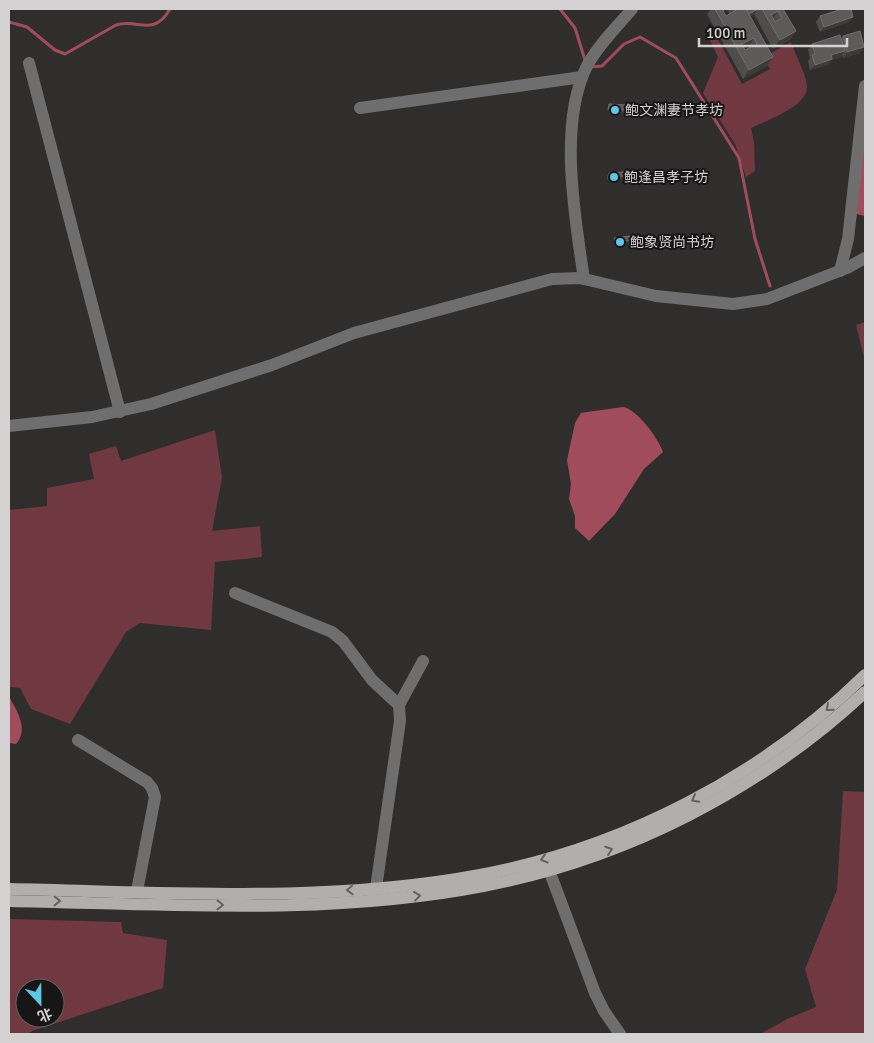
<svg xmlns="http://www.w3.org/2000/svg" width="874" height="1043" font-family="Signika,'Noto Sans SC',sans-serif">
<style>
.green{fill:#703841;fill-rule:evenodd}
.water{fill:#a14c5a}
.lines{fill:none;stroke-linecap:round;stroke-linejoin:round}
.stream{stroke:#a14c5a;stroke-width:3}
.minor{stroke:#6f6e6e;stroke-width:12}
.major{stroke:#b1aeae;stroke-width:12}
.wall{fill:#4f4c4c;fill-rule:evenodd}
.shaded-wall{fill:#3d3a3a}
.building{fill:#5d5a5a;stroke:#706d6d;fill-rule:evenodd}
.oneway{stroke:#646262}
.poi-dot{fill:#5dc7e8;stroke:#171516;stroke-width:2}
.labels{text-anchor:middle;stroke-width:4;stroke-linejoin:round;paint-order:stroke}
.poi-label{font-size:14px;fill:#d3d1d1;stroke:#171516;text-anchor:start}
</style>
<rect width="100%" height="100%" fill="#302d2d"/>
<g class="green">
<path d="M 714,32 L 742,84 L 770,69 L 764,57 L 791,42 C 795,54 806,74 807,86 C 809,106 766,121 751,128 L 754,142 L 755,171 L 746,177 L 735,144 L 703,93 L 718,57 L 708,36 Z"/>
<path d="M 865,322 L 865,361 L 856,325 Z"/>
<path d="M 215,430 L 222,478 L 212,531 L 260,526 L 262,557 L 215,562 L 211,630 L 140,623 L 126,632 L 70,724 L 31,709 L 20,688 L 9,687 L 9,510 L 47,506 L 47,488 L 94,479 L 89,454 L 116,446 L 121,461 Z"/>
<path d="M 843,791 L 865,792 L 865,1034 L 760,1034 L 787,1019 L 816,1007 L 805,969 L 837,890 Z"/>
<path d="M 9,919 L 121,922 L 123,933 L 167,940 L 163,988 L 32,1031 L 27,1034 L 9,1034 ZM 25,988 L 55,988 L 55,1018 L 25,1018 Z"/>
</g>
<g class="water">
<path d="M 865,124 L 865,216 L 856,214 Z"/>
<path d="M 623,407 C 636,408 659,439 663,452 L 644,469 L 615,514 L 589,541 L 575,528 L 575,516 L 569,499 L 571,484 L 567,460 L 575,423 L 581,413 L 587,412 Z"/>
<path d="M 9,697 C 17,710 29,730 16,744 L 9,743 Z"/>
</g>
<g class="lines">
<g class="stream">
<path d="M 560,9 L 575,28 L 585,60"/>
<path d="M 9,22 L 27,27 L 55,50 L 65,54 L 116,25 C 138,18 153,38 170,9"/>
<path d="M 589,67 L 602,66 L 624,44 L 640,37 L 676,58 L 739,158 L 755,239 L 770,286"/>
</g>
<g class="minor">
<path d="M 29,63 L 120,412"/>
<path d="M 360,108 L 582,77"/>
<path d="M 840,271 L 848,239 L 865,86"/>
<path d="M 584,279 C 575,218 558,123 587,66 C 598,45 617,27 632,9"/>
<path d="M 9,426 L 92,417 L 151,404 L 272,365 L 354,333 L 552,279 L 580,278 L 656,296 L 733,304 L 767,299 L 847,268 L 865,258"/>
<path d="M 235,593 L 332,632 L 343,641 L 372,680 L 399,705"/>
<path d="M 78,740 L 147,782 L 152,788 L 155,797 L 137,891"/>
<path d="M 549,870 L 595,993 L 604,1011 L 620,1034"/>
<path d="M 376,888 L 400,721 L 399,705 L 423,661"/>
</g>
<g class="major">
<path d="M 9,889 C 165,892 325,904 480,875 C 623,848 761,777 865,675"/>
<path d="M 9,901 C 166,904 328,916 483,886 C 625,859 760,790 865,692"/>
</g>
</g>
<g class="wall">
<path d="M 711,9 L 783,9 L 796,31 L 790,40 L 773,49 L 754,14 L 750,17 L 773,57 L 767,66 L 743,79 L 707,14 ZM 728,10 L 729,14 L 726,16 L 724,12 ZM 748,47 L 749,48 L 745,50 L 744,48 Z"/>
<path d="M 820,16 L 849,22 L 820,32 L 816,22 Z"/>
<path d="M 843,36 L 860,53 L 843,58 L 842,55 L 841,57 L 832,60 L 828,65 L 810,70 L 808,61 L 810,58 L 808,50 L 812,44 L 841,39 Z"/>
<path d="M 609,173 L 622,179 L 607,180 L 607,176 Z"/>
</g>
<g class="shaded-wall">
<path d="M 721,9 L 729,9 L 728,10 L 719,15 Z"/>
<path d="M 758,9 L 754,14 L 742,21 L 746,16 Z"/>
<path d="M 778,11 L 772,20 L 771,15 Z"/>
<path d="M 853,17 L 849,22 L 820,32 L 824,27 Z"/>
<path d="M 796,31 L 790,40 L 773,49 L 780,40 Z"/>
<path d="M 754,38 L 748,47 L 739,51 L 742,44 Z"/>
<path d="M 864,47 L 860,53 L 843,58 L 847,52 Z"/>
<path d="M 845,51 L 841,57 L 832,60 L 828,65 L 810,70 L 815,65 L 831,55 Z"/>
<path d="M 773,57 L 767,66 L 743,79 L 749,70 Z"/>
<path d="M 608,109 L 626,110 L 624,113 L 606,111 Z"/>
<path d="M 624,176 L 622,179 L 607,180 L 609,177 Z"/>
<path d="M 630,240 L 628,243 L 613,244 L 615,242 Z"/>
</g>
<g class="building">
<path d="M 715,9 L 722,9 L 726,16 L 738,9 L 746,9 L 773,57 L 749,70 ZM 754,38 L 757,44 L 745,50 L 742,44 Z"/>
<path d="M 746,9 L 758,9 L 749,14 Z"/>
<path d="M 762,9 L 783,9 L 796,31 L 780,40 ZM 778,11 L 782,18 L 775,22 L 771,15 Z"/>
<path d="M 842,9 L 851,9 L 853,17 L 824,27 L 820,16 Z"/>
<path d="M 860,31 L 864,47 L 847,52 L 843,36 Z"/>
<path d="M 840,35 L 845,51 L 831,55 L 832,59 L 815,65 L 812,55 L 815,54 L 812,44 Z"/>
<path d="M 609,104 L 626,105 L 626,110 L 608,109 Z"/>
<path d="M 624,172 L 624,176 L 609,177 L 609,173 Z"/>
<path d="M 630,236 L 630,240 L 615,242 L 614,238 Z"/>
</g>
<defs><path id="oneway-chevron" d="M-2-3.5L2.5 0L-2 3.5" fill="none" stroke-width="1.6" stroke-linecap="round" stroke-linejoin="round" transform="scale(1.25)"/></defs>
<g class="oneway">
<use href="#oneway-chevron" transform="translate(829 708) rotate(139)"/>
<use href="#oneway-chevron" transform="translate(695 799) rotate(152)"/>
<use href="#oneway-chevron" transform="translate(609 850) rotate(-20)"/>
<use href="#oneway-chevron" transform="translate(544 859) rotate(163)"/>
<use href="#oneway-chevron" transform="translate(350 890) rotate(177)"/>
<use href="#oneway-chevron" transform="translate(417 896) rotate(-7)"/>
<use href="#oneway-chevron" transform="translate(57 901) rotate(1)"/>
<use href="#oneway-chevron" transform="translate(220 905) rotate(1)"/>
</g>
<g class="poi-dot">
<circle cx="615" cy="110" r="5"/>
<circle cx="614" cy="177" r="5"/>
<circle cx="620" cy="242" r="5"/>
</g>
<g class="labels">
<g class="poi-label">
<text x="625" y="115">鲍文渊妻节孝坊</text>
<text x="624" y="182">鲍逢昌孝子坊</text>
<text x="630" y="247">鲍象贤尚书坊</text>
</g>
</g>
<rect width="874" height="1043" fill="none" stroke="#d3d1d1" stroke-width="20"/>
<g transform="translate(40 1003) rotate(158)"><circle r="24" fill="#171516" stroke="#626061"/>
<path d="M0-4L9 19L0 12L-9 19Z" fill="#5dc7e8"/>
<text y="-8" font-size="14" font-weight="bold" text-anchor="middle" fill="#d3d1d1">北</text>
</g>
<path d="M699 38v8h148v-8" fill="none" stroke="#d3d1d1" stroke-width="2.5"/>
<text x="706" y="38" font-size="15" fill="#d3d1d1" stroke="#171516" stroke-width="4" paint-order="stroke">100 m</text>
</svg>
